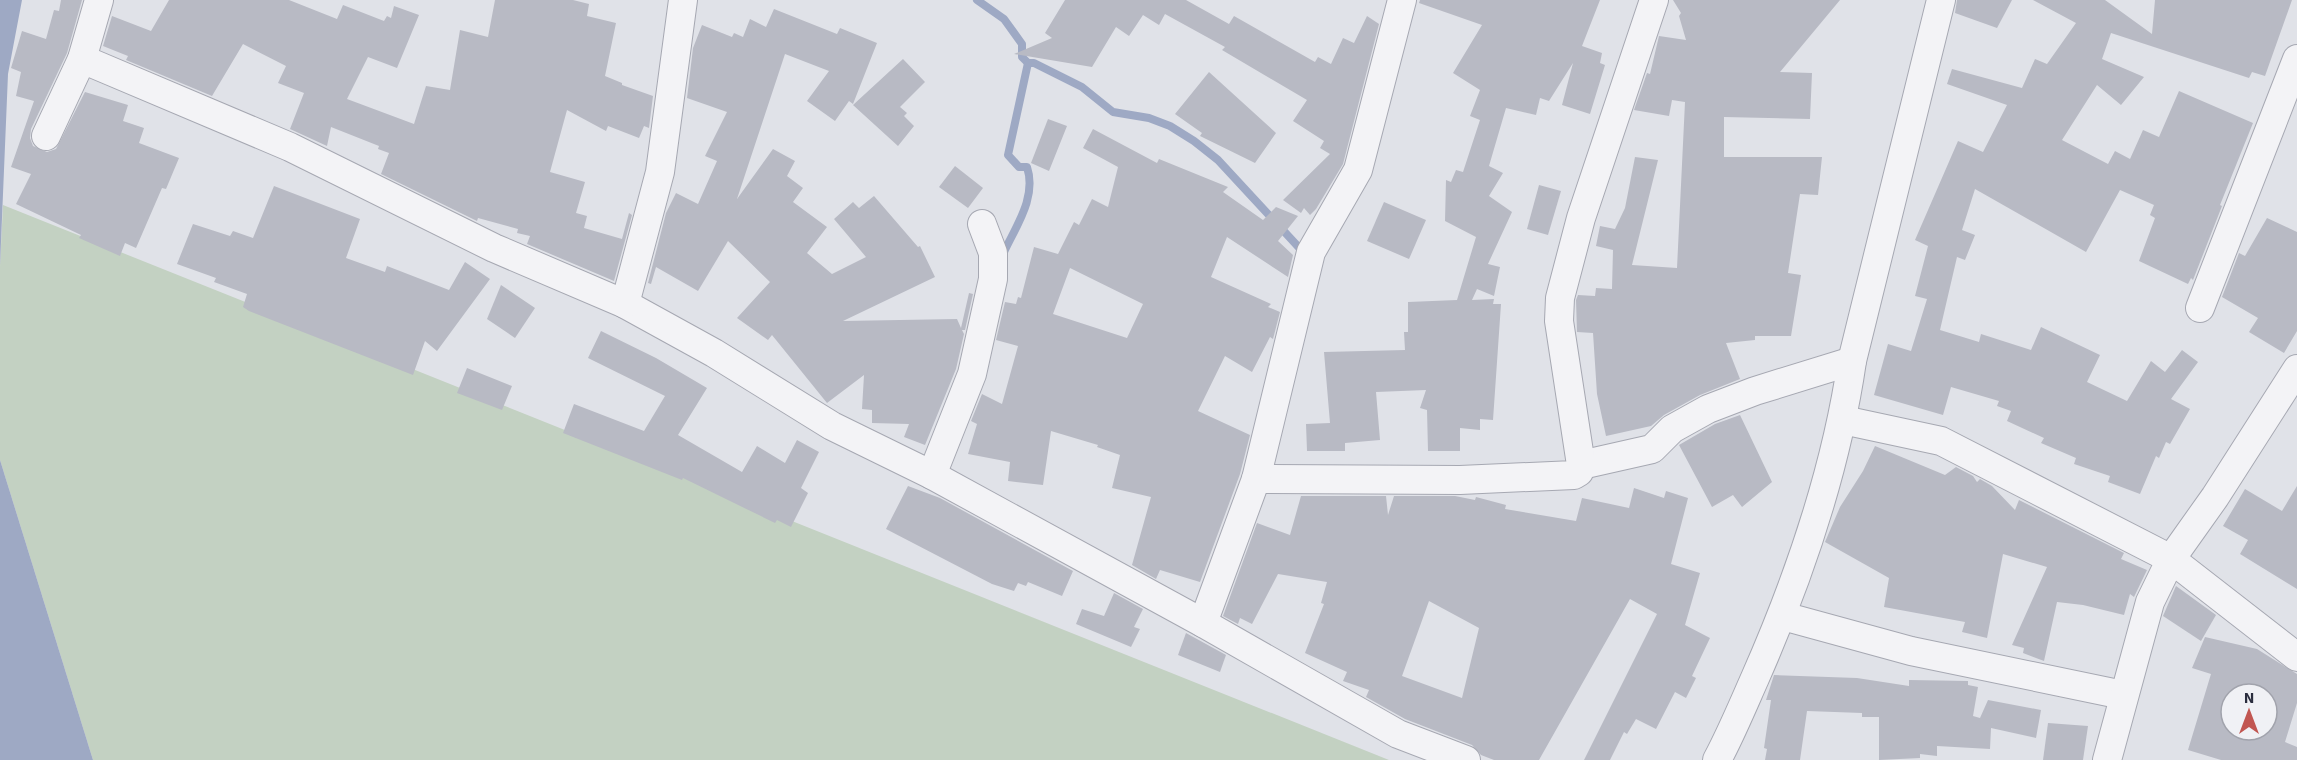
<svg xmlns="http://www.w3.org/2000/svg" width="2297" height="760" font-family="'Source Sans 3',sans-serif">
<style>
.green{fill:#c3d1c2}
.water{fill:#9ea9c4}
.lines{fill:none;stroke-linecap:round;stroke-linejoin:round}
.stream{stroke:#9ea9c4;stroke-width:8}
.building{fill:#b8bac4;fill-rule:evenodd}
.street-casing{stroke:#a6a8b2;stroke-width:30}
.street{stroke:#f3f3f6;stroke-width:28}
</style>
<rect width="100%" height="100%" fill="#e0e2e8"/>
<path class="green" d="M 3,205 L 1389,760 L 93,760 L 0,460 L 0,266 Z"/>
<g class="water">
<path d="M 0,0 L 22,0 L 8,74 L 0,266 Z"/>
<path d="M 0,460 L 93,760 L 0,760 Z"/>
</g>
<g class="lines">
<g class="stream">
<path d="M 977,0 L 1004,19 L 1022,44 L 1022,57 L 1028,63 L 1034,63 L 1082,87 L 1113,112 L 1149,118 L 1170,126 L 1194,141 L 1218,160 L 1304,253"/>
<path d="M 1004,252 C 1016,226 1037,197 1027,167 L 1019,167 L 1008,155 L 1028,63"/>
</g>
</g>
<g class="building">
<path d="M 61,0 L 82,0 L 67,53 L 31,129 L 30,138 L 33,146 L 47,152 L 56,149 L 85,92 L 128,105 L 123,121 L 144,128 L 139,143 L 179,158 L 166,189 L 162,188 L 136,248 L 125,243 L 120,256 L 79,238 L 81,235 L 16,204 L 31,174 L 11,167 L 34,101 L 16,96 L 21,72 L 11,68 L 22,31 L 46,39 L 54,10 L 59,11 Z"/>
<path d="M 169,0 L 289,0 L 337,19 L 343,5 L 384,21 L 387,16 L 391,18 L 394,6 L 419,15 L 397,68 L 368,57 L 347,99 L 414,124 L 426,86 L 450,90 L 460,30 L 488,37 L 495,0 L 573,0 L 589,4 L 587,16 L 616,23 L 605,76 L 622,83 L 622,85 L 653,96 L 649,128 L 644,126 L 639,138 L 608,126 L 606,131 L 567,110 L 550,172 L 585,182 L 576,213 L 587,216 L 584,228 L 622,239 L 629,213 L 632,215 L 614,281 L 527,244 L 530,236 L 517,233 L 518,229 L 478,218 L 477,221 L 381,174 L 389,153 L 378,149 L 379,146 L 331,127 L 327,146 L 290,129 L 304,93 L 278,83 L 286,66 L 243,44 L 212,96 L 126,60 L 128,56 L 103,46 L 112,16 L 151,31 Z"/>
<path d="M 1065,0 L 1186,0 L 1229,24 L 1234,16 L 1315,62 L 1318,57 L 1331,64 L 1343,38 L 1354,43 L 1367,16 L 1379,24 L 1343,164 L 1316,209 L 1310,215 L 1304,208 L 1301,213 L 1283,200 L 1330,154 L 1320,148 L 1324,141 L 1293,121 L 1307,100 L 1222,50 L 1225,47 L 1165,14 L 1159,25 L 1143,15 L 1129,36 L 1116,27 L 1092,67 L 1014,54 L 1052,38 L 1045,33 Z"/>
<path d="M 1420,0 L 1600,0 L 1582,46 L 1602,53 L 1600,63 L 1605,65 L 1590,114 L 1562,105 L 1573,63 L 1549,101 L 1540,98 L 1536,115 L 1506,108 L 1489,166 L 1503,173 L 1489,196 L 1512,212 L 1488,264 L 1500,267 L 1494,296 L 1477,289 L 1472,300 L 1494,299 L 1493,304 L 1501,304 L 1493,420 L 1480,419 L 1480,430 L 1460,428 L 1460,451 L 1428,451 L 1427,410 L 1420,408 L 1426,390 L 1376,392 L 1380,440 L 1345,443 L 1345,451 L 1307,451 L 1306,424 L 1330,423 L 1324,352 L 1405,350 L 1404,332 L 1408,332 L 1408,302 L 1457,300 L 1476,237 L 1445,221 L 1446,180 L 1451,182 L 1456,170 L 1463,172 L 1480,120 L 1470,116 L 1480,90 L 1453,73 L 1482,25 L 1419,3 Z"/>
<path d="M 1673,0 L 1840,0 L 1780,72 L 1812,73 L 1810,119 L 1724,117 L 1724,157 L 1822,157 L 1818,195 L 1800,194 L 1788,273 L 1801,275 L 1791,336 L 1755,336 L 1755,340 L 1726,343 L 1740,379 L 1700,395 L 1664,415 L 1651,426 L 1606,436 L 1597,394 L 1593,333 L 1577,332 L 1576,300 L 1578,295 L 1595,296 L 1596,288 L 1612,289 L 1613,250 L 1596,246 L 1600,226 L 1615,229 L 1625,208 L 1635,157 L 1658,160 L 1632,265 L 1677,268 L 1685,102 L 1672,100 L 1669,116 L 1634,110 L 1647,73 L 1650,74 L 1659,36 L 1686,40 L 1679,16 L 1681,13 Z"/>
<path d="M 1957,0 L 2012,0 L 1997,28 L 1955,13 Z"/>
<path d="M 2033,0 L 2105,0 L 2152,34 L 2155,0 L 2292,0 L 2265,76 L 2252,72 L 2249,78 L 2111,33 L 2102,59 L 2144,77 L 2121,105 L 2097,85 L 2062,140 L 2108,164 L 2115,151 L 2130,159 L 2143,130 L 2159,137 L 2179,91 L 2253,123 L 2220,205 L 2222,206 L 2193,280 L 2191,278 L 2188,284 L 2139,261 L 2155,218 L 2150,215 L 2154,205 L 2120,190 L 2086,252 L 1975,189 L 1962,230 L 1975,235 L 1965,260 L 1957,257 L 1940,330 L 1979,342 L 1981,334 L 2031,350 L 2041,327 L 2100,355 L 2087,382 L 2127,401 L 2151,361 L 2165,372 L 2182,350 L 2198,362 L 2171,399 L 2190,409 L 2170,444 L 2166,442 L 2159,458 L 2156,456 L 2140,494 L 2108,482 L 2110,476 L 2074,464 L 2076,458 L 2041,443 L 2044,438 L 2007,421 L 2011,411 L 1997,406 L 1999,401 L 1951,387 L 1943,415 L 1874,395 L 1888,344 L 1911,351 L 1927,299 L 1915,296 L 1928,246 L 1915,240 L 1958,141 L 1983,152 L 2007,105 L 1947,84 L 1952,69 L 2022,88 L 2035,59 L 2047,64 L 2076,23 Z"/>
<path d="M 774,9 L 837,34 L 840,28 L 877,43 L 853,104 L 849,101 L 835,121 L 807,101 L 829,71 L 785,54 L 737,199 L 773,149 L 795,161 L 787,176 L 803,188 L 793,202 L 827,227 L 807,253 L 832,274 L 866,257 L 834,219 L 853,202 L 859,208 L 874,196 L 918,247 L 920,246 L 935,277 L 843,321 L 957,319 L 961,328 L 969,293 L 973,294 L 965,330 L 962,330 L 964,334 L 956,369 L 925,445 L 904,437 L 909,424 L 872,423 L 872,410 L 862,409 L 864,375 L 827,403 L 772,335 L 768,340 L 737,318 L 770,282 L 728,241 L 698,291 L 656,267 L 651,284 L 648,283 L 666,213 L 676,193 L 698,204 L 717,161 L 705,156 L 727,112 L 687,98 L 693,48 L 702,25 L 732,37 L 734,33 L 743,37 L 750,19 L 766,27 Z"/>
<path d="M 903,59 L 925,82 L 900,107 L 907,113 L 904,116 L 914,126 L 898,146 L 853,105 Z"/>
<path d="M 1209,72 L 1276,133 L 1255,163 L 1200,136 L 1202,133 L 1175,114 Z"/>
<path d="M 1048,119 L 1067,126 L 1049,171 L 1031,163 Z"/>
<path d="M 1093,129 L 1157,163 L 1159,159 L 1228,187 L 1223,192 L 1263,220 L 1276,207 L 1298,216 L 1278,241 L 1293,255 L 1288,277 L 1227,237 L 1211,277 L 1271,304 L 1268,307 L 1280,312 L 1273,339 L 1270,337 L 1252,372 L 1225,356 L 1198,411 L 1250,435 L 1240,474 L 1200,582 L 1160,570 L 1156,579 L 1132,565 L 1151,497 L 1112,488 L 1120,455 L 1097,447 L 1098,445 L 1051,431 L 1043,485 L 1008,481 L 1010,462 L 968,454 L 977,424 L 971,421 L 982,394 L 1002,404 L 1018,346 L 996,340 L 1005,302 L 1016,304 L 1018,297 L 1021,298 L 1034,247 L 1058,254 L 1074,222 L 1079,225 L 1092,199 L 1108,207 L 1118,167 L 1083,148 ZM 1070,268 L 1143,304 L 1127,338 L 1053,314 Z"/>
<path d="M 955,166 L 983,188 L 968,208 L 939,187 Z"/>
<path d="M 1539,185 L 1561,191 L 1548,235 L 1527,229 Z"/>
<path d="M 274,186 L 360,219 L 346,258 L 385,272 L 387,266 L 449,290 L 465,262 L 490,279 L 437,351 L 425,341 L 413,375 L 249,311 L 243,307 L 247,294 L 214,282 L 216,278 L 177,264 L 193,224 L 230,236 L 233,231 L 253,238 Z"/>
<path d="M 1384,202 L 1426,220 L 1409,259 L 1367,241 Z"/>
<path d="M 2267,218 L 2297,232 L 2297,331 L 2284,353 L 2249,332 L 2258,318 L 2222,297 L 2239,253 L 2245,256 Z"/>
<path d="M 501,285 L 535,308 L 515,338 L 487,319 Z"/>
<path d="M 601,331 L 656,358 L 707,388 L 678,435 L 742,472 L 757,446 L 785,463 L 797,440 L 819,452 L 801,488 L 808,493 L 791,527 L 777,520 L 775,523 L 683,478 L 682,480 L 563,433 L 574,404 L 644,431 L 665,396 L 588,358 Z"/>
<path d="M 467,368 L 512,386 L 502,410 L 457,393 Z"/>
<path d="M 1740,415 L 1772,482 L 1742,507 L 1733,495 L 1712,507 L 1679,445 L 1715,424 Z"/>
<path d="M 1875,446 L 1945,475 L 1956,467 L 1973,476 L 1977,482 L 1980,479 L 1992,486 L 2015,510 L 2019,500 L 2124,553 L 2121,559 L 2147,570 L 2134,597 L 2130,594 L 2124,615 L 2083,605 L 2057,602 L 2044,661 L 2023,653 L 2024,648 L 2012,645 L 2047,567 L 2003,554 L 1987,638 L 1962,632 L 1965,622 L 1884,607 L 1889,578 L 1825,542 L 1840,507 L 1863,471 Z"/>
<path d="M 908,486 L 940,498 L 1073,571 L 1062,596 L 1028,582 L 1026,586 L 1018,583 L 1014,591 L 992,584 L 886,529 Z"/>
<path d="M 2297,486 L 2297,589 L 2240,554 L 2248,540 L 2223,526 L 2245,489 L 2282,511 Z"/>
<path d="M 1634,488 L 1664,498 L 1666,491 L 1688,498 L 1671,564 L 1700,573 L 1685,625 L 1710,638 L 1692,676 L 1696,678 L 1686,698 L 1675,692 L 1656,729 L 1636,719 L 1627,734 L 1624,732 L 1610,760 L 1584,760 L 1657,614 L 1630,599 L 1539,760 L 1494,760 L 1481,755 L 1472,745 L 1405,719 L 1366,697 L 1369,690 L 1343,681 L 1347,672 L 1305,653 L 1324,604 L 1321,603 L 1327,582 L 1278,574 L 1252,624 L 1240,618 L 1238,624 L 1223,616 L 1257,523 L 1290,535 L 1301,496 L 1386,496 L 1388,515 L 1394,496 L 1455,496 L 1475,500 L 1476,497 L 1506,505 L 1505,509 L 1576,521 L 1582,498 L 1629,508 ZM 1429,601 L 1479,628 L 1462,698 L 1402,676 Z"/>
<path d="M 2176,586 L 2216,615 L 2201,641 L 2163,616 Z"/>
<path d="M 1114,593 L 1143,609 L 1134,627 L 1140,629 L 1131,647 L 1076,624 L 1082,609 L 1104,616 Z"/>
<path d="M 1186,633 L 1226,655 L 1220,672 L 1178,655 Z"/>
<path d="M 2205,637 L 2257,649 L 2297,674 L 2297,703 L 2285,742 L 2297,747 L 2297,760 L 2221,760 L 2188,750 L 2211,674 L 2192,668 ZM 2231,694 L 2267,694 L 2267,730 L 2231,730 Z"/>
<path d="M 1774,675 L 1857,678 L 1909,686 L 1909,680 L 1968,681 L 1968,685 L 1978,687 L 1973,716 L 1980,718 L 1988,700 L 2041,710 L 2036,738 L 1991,728 L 1990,749 L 1937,746 L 1937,756 L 1920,754 L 1920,758 L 1879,760 L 1879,717 L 1862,717 L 1862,713 L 1807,711 L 1800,760 L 1765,760 L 1767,749 L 1764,748 L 1771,700 L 1766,700 Z"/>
<path d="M 2048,723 L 2088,726 L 2083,760 L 2043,760 Z"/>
</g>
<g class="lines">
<defs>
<g id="street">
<path d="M 82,59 L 290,147 L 494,248 L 625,304 L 714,353 L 832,426 L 932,475 L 1203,623 L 1398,734 L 1466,760"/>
<path d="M 46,136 L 82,59 L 99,0"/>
<path d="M 625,304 L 660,172 L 683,0"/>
<path d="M 2200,308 L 2297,59"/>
<path d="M 1843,420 L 1941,441 L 2171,559 L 2297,657"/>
<path d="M 1581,465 L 1652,449 L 1672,429 L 1708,409 L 1755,391 L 1852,361"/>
<path d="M 932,475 L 972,374 L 993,279 L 993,253 L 982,224"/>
<path d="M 1256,479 L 1460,480 L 1574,475 L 1579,472 L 1581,465 L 1559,321 L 1560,298 L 1581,218 L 1654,0"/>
<path d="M 1783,616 L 1911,651 L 2123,695"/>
<path d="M 1203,623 L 1256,479 L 1311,252 L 1358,170 L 1402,0"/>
<path d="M 1717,760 C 1731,734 1743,705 1755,678 C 1800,576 1836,471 1852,361 L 1941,0"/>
<path d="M 2107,760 L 2150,602 L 2171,559 L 2215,497 L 2297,369"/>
</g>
</defs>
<use href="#street" class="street-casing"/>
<use href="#street" class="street"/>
</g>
<g transform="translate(2249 712)"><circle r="28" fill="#f0f1f5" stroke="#a1a3ac" stroke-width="1.5"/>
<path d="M0-4.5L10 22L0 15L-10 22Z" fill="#c15651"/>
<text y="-9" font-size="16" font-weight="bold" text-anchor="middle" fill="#2a2d3e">N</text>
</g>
</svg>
